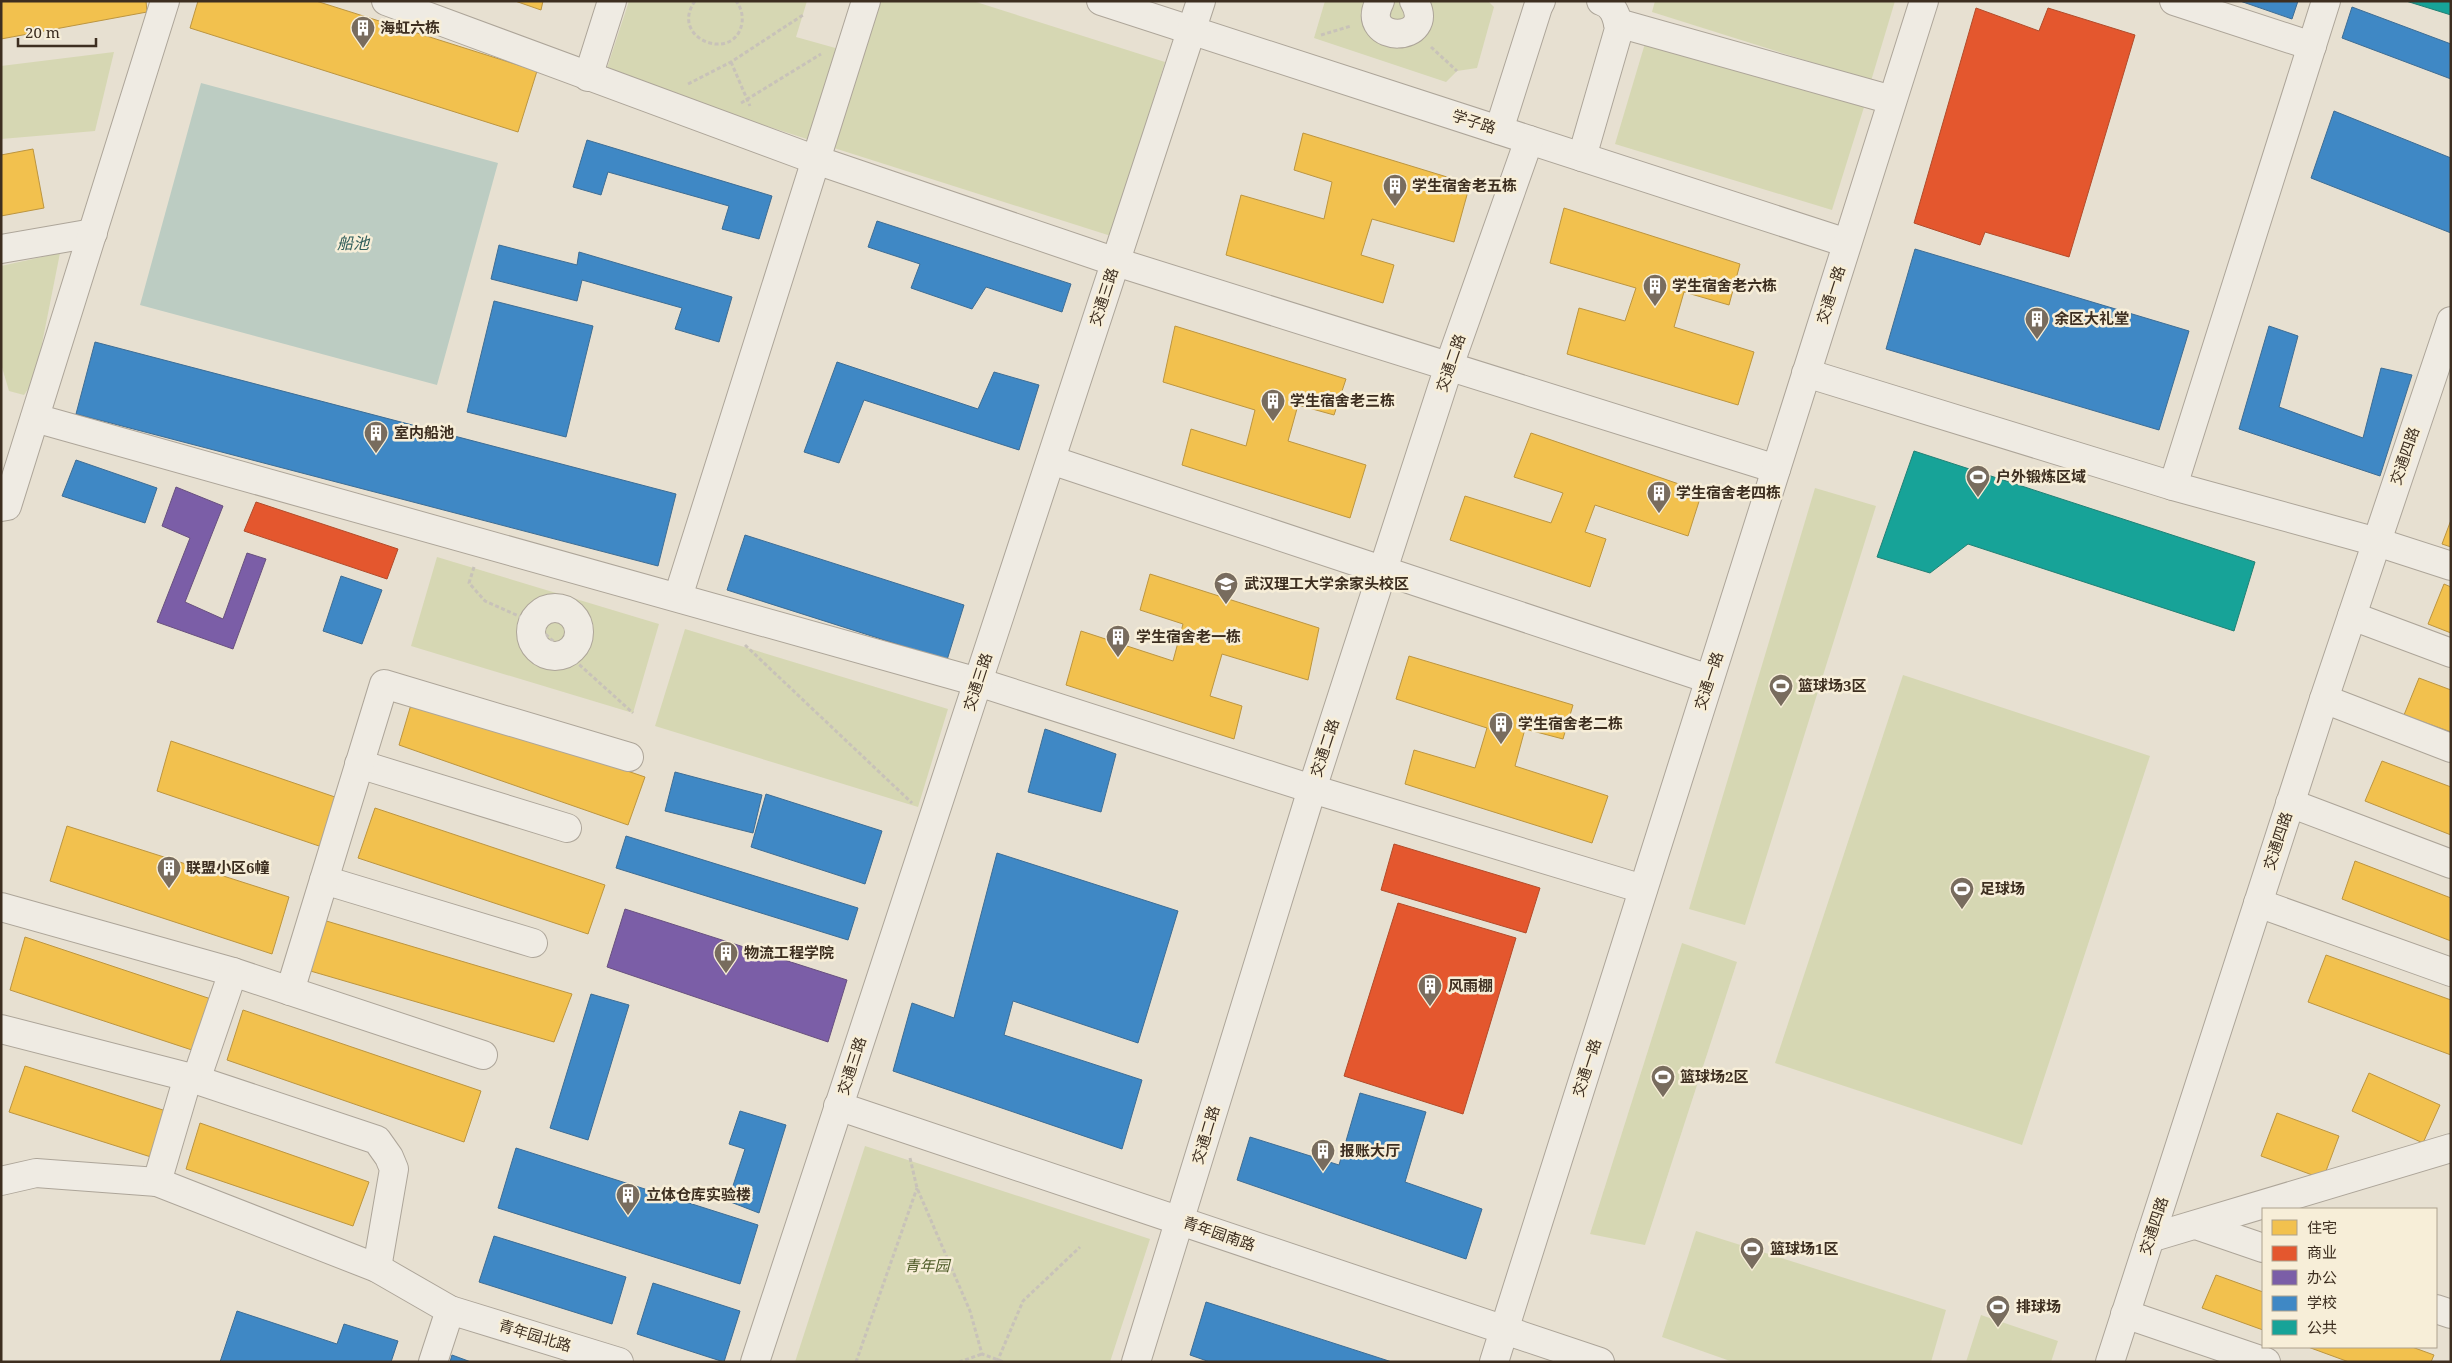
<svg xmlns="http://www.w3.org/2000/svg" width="2452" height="1363" font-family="'Noto Serif','Noto Sans SC',serif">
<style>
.green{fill:#d6d7b3}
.water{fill:#bcccc2}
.homes{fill:#f2c14e;stroke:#bc9540}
.shops{fill:#e4572e;stroke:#b24b2a}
.offices{fill:#7b5ea7;stroke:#68507e}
.schools{fill:#3f88c5;stroke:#3e6d94}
.public{fill:#17a398;stroke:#228074}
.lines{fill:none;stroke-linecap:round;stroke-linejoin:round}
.minor-casing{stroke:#ada599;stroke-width:30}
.path{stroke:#c8c2b9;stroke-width:3;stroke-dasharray:4 2.5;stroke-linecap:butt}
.minor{stroke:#efebe3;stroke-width:28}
.labels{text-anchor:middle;stroke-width:5;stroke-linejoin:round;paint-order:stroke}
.poi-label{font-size:15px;font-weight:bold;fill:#3d2e20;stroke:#f7eed8;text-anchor:start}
.street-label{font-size:15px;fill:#3d2e20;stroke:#f7eed8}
.park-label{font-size:15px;font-style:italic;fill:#4d5a26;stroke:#f7eed8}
.water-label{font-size:16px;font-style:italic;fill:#2f5d5a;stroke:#f7eed8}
</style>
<rect width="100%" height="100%" fill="#e7e0d1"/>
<g class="green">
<path d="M 629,1 L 807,1 L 796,37 L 839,49 L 813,141 L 605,74 Z"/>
<path d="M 880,1 L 973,1 L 1165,62 L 1111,236 L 834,148 Z"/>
<path d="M 1325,1 L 1488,1 L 1494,7 L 1477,68 L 1457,71 L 1446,82 L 1314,38 Z"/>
<path d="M 1655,1 L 1895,1 L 1871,81 L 1652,12 Z"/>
<path d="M 1646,40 L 1865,104 L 1832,210 L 1615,144 Z"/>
<path d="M 114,52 L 95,131 L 1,139 L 1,66 Z"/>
<path d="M 60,253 L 35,379 L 24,395 L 9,391 L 1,364 L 1,266 Z"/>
<path d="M 1815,488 L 1876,506 L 1745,925 L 1689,909 Z"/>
<path d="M 437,557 L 659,624 L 633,713 L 411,646 Z"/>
<path d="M 685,629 L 948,709 L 918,807 L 655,726 Z"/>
<path d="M 1903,675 L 2150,756 L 2022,1145 L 1775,1063 Z"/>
<path d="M 1682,943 L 1737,962 L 1645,1245 L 1590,1234 Z"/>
<path d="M 865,1146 L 1150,1239 L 1110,1362 L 795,1362 Z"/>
<path d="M 1696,1231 L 1946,1310 L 1931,1362 L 1733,1362 L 1662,1337 Z"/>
<path d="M 1981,1315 L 2058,1341 L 2051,1362 L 1966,1362 Z"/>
</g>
<path class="water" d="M 201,83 L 498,163 L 437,385 L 140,305 Z"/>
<g class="homes">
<path d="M 1,1 L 146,1 L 147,12 L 1,39 Z"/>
<path d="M 198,1 L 316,1 L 537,71 L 518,132 L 190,28 Z"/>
<path d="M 515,1 L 543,1 L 541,10 Z"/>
<path d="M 1303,133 L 1470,184 L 1454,242 L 1372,219 L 1361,255 L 1394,265 L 1383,303 L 1226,255 L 1241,195 L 1324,219 L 1332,182 L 1294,170 Z"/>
<path d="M 33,149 L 44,208 L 1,216 L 1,155 Z"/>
<path d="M 1564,208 L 1740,264 L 1729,305 L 1684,292 L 1674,327 L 1754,352 L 1738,405 L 1567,354 L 1579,308 L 1625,321 L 1636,288 L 1550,263 Z"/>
<path d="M 1175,326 L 1346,379 L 1334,415 L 1298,405 L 1288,441 L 1366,465 L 1350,518 L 1182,465 L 1191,429 L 1246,446 L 1255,410 L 1163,382 Z"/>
<path d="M 1531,433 L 1702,492 L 1688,536 L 1595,505 L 1585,532 L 1606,539 L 1590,587 L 1450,540 L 1465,496 L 1551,523 L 1563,493 L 1514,477 Z"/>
<path d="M 2451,520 L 2451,547 L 2442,544 Z"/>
<path d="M 1150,574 L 1319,628 L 1308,680 L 1222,654 L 1210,696 L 1242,706 L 1234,739 L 1066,685 L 1081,631 L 1173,661 L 1183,624 L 1140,610 Z"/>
<path d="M 2444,584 L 2451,587 L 2451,633 L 2428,624 Z"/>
<path d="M 1409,656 L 1573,705 L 1563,739 L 1525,729 L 1515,766 L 1608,796 L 1592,843 L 1405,784 L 1414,750 L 1475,768 L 1487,728 L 1396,699 Z"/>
<path d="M 2419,678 L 2451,690 L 2451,732 L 2404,715 Z"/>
<path d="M 413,698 L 645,777 L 628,825 L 399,745 Z"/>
<path d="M 171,741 L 335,797 L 322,847 L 157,791 Z"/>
<path d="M 2382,761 L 2451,787 L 2451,835 L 2365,801 Z"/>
<path d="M 375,808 L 605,885 L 588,934 L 358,858 Z"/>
<path d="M 67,826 L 289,897 L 272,954 L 50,881 Z"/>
<path d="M 2355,861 L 2451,898 L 2451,941 L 2342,899 Z"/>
<path d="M 323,920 L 572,994 L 554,1042 L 307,970 Z"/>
<path d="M 25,937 L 214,1000 L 195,1051 L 10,990 Z"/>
<path d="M 2326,955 L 2451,1000 L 2451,1055 L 2308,1002 Z"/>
<path d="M 243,1010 L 481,1091 L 464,1142 L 227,1060 Z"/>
<path d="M 25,1066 L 166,1111 L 151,1157 L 9,1112 Z"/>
<path d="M 2369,1073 L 2440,1105 L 2423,1143 L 2352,1111 Z"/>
<path d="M 2277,1113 L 2339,1136 L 2323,1179 L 2261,1156 Z"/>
<path d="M 200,1123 L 369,1182 L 353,1226 L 186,1169 Z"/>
<path d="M 2216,1275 L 2263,1292 L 2263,1330 L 2202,1308 Z"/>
<path d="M 2308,1347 L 2412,1347 L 2434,1355 L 2431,1362 L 2349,1362 Z"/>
</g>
<g class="shops">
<path d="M 1976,8 L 2039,31 L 2048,8 L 2135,35 L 2069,257 L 1985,232 L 1980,245 L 1914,223 Z"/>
<path d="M 256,502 L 398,549 L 387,579 L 244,531 Z"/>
<path d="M 1394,844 L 1540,888 L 1526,933 L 1381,890 Z"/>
<path d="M 1398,903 L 1516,938 L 1463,1114 L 1344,1076 Z"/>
</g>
<g class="offices">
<path d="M 176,487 L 223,506 L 185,602 L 223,619 L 247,553 L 266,559 L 233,649 L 157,622 L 190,538 L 162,526 Z"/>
<path d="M 625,909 L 847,980 L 828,1042 L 607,967 Z"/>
</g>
<g class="schools">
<path d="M 2240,1 L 2298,1 L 2292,19 Z"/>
<path d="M 2352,7 L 2451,44 L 2451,79 L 2342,38 Z"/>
<path d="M 2334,111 L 2451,158 L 2451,233 L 2311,178 Z"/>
<path d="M 587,140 L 772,196 L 759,239 L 722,229 L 729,206 L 608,172 L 601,195 L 573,187 Z"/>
<path d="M 877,221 L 1071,284 L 1062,312 L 986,287 L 972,309 L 911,288 L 920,264 L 868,247 Z"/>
<path d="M 499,245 L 577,265 L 579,252 L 732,297 L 719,342 L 675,329 L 682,308 L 582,280 L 577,301 L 491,279 Z"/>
<path d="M 1915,249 L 2189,331 L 2159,430 L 1886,349 Z"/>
<path d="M 494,301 L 593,326 L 566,437 L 467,412 Z"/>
<path d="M 2269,326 L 2298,336 L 2279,407 L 2363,438 L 2381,368 L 2412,375 L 2380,476 L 2239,429 Z"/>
<path d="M 95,342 L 676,494 L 658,566 L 76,414 Z"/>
<path d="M 837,362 L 978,409 L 994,372 L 1039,385 L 1019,450 L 864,400 L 839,463 L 804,452 Z"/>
<path d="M 76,460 L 157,488 L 145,523 L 62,496 Z"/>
<path d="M 745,535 L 964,605 L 947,660 L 727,590 Z"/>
<path d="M 341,576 L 382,590 L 362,644 L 323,631 Z"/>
<path d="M 1045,729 L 1116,754 L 1101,812 L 1028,792 Z"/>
<path d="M 675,772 L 762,795 L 753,833 L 665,811 Z"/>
<path d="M 766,794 L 882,831 L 865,884 L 751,847 Z"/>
<path d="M 626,836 L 858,908 L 848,940 L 616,868 Z"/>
<path d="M 997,853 L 1178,911 L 1138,1043 L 1013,1001 L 1004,1035 L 1142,1080 L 1122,1149 L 893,1071 L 912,1003 L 954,1018 Z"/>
<path d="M 591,994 L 629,1005 L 588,1140 L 550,1128 Z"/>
<path d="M 1360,1093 L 1426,1112 L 1405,1182 L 1482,1209 L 1466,1259 L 1237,1180 L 1250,1137 L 1339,1165 Z"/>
<path d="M 740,1111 L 786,1125 L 759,1213 L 728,1201 L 745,1149 L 729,1144 Z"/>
<path d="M 516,1148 L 758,1225 L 740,1284 L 498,1208 Z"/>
<path d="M 494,1236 L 626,1277 L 612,1324 L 479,1282 Z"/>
<path d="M 653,1283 L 740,1311 L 724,1362 L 637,1334 Z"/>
<path d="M 1206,1302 L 1392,1362 L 1210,1362 L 1190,1355 Z"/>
<path d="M 237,1311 L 337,1344 L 344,1324 L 398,1341 L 391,1362 L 220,1362 Z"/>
<path d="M 452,1355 L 471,1362 L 450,1362 Z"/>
</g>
<g class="public">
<path d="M 2406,1 L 2451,1 L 2451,15 Z"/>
<path d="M 1914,451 L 2255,562 L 2234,631 L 1968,544 L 1930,573 L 1877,557 Z"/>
</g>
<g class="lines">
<defs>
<g id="minor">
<path d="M 386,1 L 816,160 L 1116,262 L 1776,469"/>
<path d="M 1101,1 L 1847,243"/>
<path d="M 1380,1 C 1357,45 1439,44 1414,1"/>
<path d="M 2174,1 L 2312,46"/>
<path d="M 1618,23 L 1892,100"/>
<path d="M 588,77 L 612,1"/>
<path d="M 1499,130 L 1538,7 L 1541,1"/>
<path d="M 1582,157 L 1619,29 C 1617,17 1614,5 1601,1"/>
<path d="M 1,249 L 93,233"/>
<path d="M 1806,373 L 2173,486 L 2377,542 L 2451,566"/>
<path d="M 35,418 L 978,682 L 1312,789 L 1643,889"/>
<path d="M 1051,460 L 1709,679"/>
<path d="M 2173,486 L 2326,1"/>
<path d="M 1,507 L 7,506 L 165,1"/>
<path d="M 678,597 L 866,1"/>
<circle cx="555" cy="632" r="24"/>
<path d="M 2352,616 L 2451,653"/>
<path d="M 2324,699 L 2451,748"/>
<path d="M 359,764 L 567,828"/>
<path d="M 2290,803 L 2451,864"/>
<path d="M 324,880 L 533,943"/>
<path d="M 2258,903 L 2451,972"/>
<path d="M 1,907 L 233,972 L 483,1055"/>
<path d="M 290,991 L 384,684 L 629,757"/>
<path d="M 1,1029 L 188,1077 L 377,1140 L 389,1157 L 394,1169 L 377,1268"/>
<path d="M 196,1080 L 233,972"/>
<path d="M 838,1106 L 1600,1362"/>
<path d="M 1,1181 L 36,1173 L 157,1182 L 377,1268 L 450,1310 L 619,1362"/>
<path d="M 157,1182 L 188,1077"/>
<path d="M 2196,1225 L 2263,1248"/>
<path d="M 2150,1238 L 2451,1148"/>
<path d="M 2436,1309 L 2451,1314"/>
<path d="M 2125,1314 L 2266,1362"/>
<path d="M 433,1362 L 450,1310"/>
<path d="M 755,1362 L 1201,1"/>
<path d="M 1136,1362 L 1312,789 L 1449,366 L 1529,140"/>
<path d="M 1494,1362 L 1924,1"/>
<path d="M 2110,1362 L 2324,699 L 2451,321"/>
</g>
</defs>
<use href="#minor" class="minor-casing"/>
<g class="path">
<path d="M 695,1 C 668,39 735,64 742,23 C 743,15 741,7 736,1"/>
<path d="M 1321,35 L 1351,26"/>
<path d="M 1431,47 L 1457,71"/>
<path d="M 731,62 L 750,106"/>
<path d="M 688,84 L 731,62 L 803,15"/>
<path d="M 741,103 L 821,54"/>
<path d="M 474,567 L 469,583 L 485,601 L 532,622 L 633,713"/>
<path d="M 745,645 L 912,803"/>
<path d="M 910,1158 L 917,1188 L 970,1311 L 982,1354 L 1004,1362"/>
<path d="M 856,1362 L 917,1188"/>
<path d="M 959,1362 L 982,1354"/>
<path d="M 997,1362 L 1023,1301 L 1080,1247"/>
</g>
<use href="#minor" class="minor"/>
</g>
<defs>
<symbol id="building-pin" viewBox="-11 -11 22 30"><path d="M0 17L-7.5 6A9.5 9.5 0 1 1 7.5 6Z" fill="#786c5e" stroke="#f7eed8"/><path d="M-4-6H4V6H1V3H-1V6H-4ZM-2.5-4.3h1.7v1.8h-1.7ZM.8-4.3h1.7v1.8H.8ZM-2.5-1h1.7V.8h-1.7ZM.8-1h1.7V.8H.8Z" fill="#fff"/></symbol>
<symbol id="stadium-pin" viewBox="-11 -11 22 30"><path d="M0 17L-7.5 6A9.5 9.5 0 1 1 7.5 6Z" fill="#786c5e" stroke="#f7eed8"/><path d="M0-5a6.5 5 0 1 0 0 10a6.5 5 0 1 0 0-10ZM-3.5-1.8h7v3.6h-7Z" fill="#fff"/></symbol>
<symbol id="university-pin" viewBox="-11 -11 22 30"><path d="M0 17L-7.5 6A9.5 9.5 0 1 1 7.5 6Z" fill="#786c5e" stroke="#f7eed8"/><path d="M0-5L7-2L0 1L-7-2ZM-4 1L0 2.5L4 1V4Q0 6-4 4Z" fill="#fff"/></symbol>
</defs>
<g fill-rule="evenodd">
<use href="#building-pin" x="349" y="14" width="28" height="38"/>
<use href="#building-pin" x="1381" y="172" width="28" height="38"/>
<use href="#building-pin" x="1641" y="272" width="28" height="38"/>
<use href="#building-pin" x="2023" y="305" width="28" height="38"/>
<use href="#building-pin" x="1259" y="387" width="28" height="38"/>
<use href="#building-pin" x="362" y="419" width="28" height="38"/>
<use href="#stadium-pin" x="1964" y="463" width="28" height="38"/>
<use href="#building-pin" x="1645" y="479" width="28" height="38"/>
<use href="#university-pin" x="1212" y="570" width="28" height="38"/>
<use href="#building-pin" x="1104" y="623" width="28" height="38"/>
<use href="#stadium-pin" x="1767" y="672" width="28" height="38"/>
<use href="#building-pin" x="1487" y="710" width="28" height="38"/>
<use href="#building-pin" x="155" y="854" width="28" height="38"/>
<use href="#stadium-pin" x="1948" y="875" width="28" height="38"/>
<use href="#building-pin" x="712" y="939" width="28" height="38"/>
<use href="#building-pin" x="1416" y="972" width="28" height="38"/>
<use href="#stadium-pin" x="1649" y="1063" width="28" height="38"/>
<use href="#building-pin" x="1309" y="1137" width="28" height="38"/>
<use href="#building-pin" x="614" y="1181" width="28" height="38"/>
<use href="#stadium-pin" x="1738" y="1235" width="28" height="38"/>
<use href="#stadium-pin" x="1984" y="1293" width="28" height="38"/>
</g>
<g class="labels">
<g class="poi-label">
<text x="380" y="33">海虹六栋</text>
<text x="1412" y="191">学生宿舍老五栋</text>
<text x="1672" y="291">学生宿舍老六栋</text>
<text x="2054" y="324">余区大礼堂</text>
<text x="1290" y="406">学生宿舍老三栋</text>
<text x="394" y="438">室内船池</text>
<text x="1996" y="482">户外锻炼区域</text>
<text x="1676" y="498">学生宿舍老四栋</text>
<text x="1244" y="589">武汉理工大学余家头校区</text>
<text x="1136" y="642">学生宿舍老一栋</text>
<text x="1798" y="691">篮球场3区</text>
<text x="1518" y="729">学生宿舍老二栋</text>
<text x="186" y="873">联盟小区6幢</text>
<text x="1980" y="894">足球场</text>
<text x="744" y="958">物流工程学院</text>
<text x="1448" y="991">风雨棚</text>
<text x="1680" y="1082">篮球场2区</text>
<text x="1340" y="1156">报账大厅</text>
<text x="646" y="1200">立体仓库实验楼</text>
<text x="1770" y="1254">篮球场1区</text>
<text x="2016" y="1312">排球场</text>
</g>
<g class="street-label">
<text transform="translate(1474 122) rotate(18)" y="5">学子路</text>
<text transform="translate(1831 295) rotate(-72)" y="5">交通一路</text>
<text transform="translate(1104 297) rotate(-72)" y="5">交通三路</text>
<text transform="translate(1451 363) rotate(-71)" y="5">交通二路</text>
<text transform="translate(2405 456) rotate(-71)" y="5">交通四路</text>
<text transform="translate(1709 681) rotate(-72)" y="5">交通一路</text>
<text transform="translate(978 682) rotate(-72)" y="5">交通三路</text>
<text transform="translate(1325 748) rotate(-72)" y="5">交通二路</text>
<text transform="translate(2278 841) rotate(-72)" y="5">交通四路</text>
<text transform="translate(852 1066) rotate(-72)" y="5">交通三路</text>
<text transform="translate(1587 1068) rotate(-72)" y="5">交通一路</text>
<text transform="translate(1206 1135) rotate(-73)" y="5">交通二路</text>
<text transform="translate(2154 1226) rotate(-72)" y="5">交通四路</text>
<text transform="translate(1219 1234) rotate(19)" y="5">青年园南路</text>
<text transform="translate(535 1336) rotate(17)" y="5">青年园北路</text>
</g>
<g class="park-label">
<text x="927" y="1271">青年园</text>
</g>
<g class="water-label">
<text x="353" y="249">船池</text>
</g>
</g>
<rect width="2452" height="1363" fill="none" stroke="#3d2e20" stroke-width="5"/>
<rect x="2262" y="1208" width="175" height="140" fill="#f7eed8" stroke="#ada18e"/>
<rect x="2272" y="1220" width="25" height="15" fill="#f2c14e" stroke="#ada18e"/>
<text x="2307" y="1233" font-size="15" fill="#3d2e20">住宅</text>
<rect x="2272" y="1246" width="25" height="15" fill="#e4572e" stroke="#ada18e"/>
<text x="2307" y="1258" font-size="15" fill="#3d2e20">商业</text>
<rect x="2272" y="1270" width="25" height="15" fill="#7b5ea7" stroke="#ada18e"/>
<text x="2307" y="1283" font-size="15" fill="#3d2e20">办公</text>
<rect x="2272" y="1296" width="25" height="15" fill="#3f88c5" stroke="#ada18e"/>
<text x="2307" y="1308" font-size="15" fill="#3d2e20">学校</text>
<rect x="2272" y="1320" width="25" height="15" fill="#17a398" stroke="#ada18e"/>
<text x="2307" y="1333" font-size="15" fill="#3d2e20">公共</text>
<path d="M18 38v8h78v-8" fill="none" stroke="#3d2e20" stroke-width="2.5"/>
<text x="25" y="38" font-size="15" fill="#3d2e20" stroke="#f7eed8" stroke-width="4" paint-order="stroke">20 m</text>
</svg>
